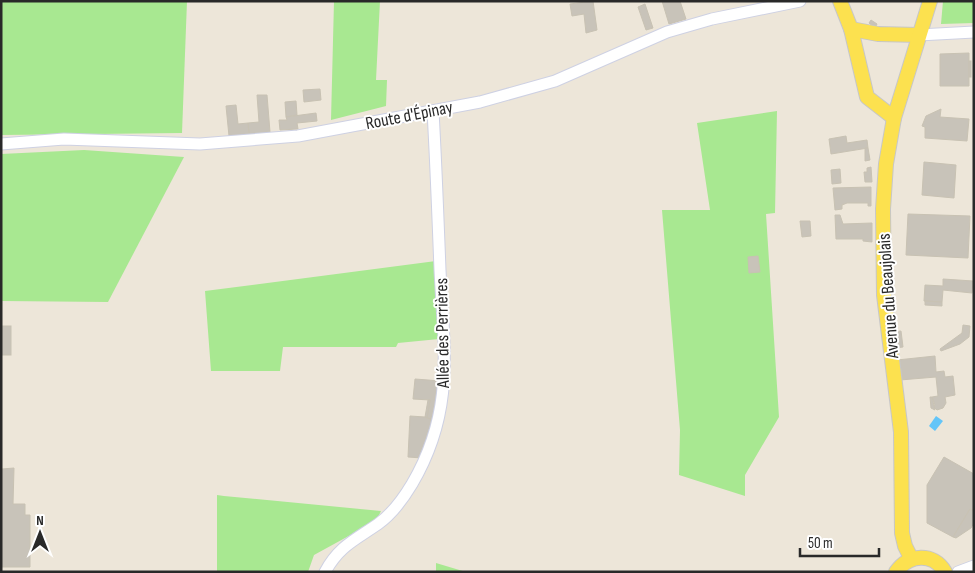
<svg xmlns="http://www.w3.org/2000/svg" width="975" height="573" font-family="'Sofia Sans Condensed',sans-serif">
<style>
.green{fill:#a8e891}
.water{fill:#63c5f8}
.building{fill:#c8c3b9;stroke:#c8c2b3}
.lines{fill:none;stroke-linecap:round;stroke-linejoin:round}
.minor-casing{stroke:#ced1e3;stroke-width:13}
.major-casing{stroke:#c7c7c7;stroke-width:16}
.minor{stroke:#fff;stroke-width:11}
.major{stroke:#fce14f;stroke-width:14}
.labels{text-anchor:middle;stroke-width:4;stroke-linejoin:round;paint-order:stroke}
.street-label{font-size:18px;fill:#292929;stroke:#fff}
</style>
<rect width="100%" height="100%" fill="#ede6d9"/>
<g class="green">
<path d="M 1,1 L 187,1 L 182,133 L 1,135 Z"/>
<path d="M 334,1 L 380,1 L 376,80 L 387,80 L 386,106 L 331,120 Z"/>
<path d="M 943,1 L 974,1 L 974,23 L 941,24 Z"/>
<path d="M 777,111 L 775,213 L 766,214 L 779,417 L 745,475 L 745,496 L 679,475 L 680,430 L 662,210 L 710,210 L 697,123 Z"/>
<path d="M 84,150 L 184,157 L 108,302 L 1,301 L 1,154 Z"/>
<path d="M 436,261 L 439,339 L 398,343 L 396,347 L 283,347 L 280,371 L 211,371 L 205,291 Z"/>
<path d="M 217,495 L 224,496 L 381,511 L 376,521 L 314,555 L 308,572 L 217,572 Z"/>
<path d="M 436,563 L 466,572 L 436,572 Z"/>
</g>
<path class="water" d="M 936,416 L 943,421 L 935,431 L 929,426 Z"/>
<g class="building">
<path d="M 593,1 L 597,30 L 586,33 L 584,14 L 572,16 L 570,4 Z"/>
<path d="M 662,1 L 680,1 L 686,19 L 669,24 Z"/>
<path d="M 645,4 L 653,28 L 646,30 L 638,7 Z"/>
<path d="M 871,20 L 877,24 L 875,28 L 869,23 Z"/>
<path d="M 969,53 L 969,86 L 940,86 L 940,54 Z"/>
<rect x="969" y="61" width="2" height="16"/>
<path d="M 320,89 L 321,100 L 304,102 L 303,90 Z"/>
<path d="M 257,95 L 267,95 L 270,132 L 249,134 L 248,123 L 259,122 Z"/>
<path d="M 296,101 L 297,115 L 286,117 L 285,102 Z"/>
<path d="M 236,105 L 238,124 L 248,123 L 249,134 L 229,136 L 226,106 Z"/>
<path d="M 941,109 L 940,117 L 969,119 L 967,141 L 925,138 L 925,127 L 922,126 L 926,116 Z"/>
<path d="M 316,113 L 317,121 L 297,123 L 298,129 L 280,130 L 279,120 L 287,120 L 286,117 Z"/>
<path d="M 846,136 L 847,143 L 867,140 L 868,148 L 831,154 L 829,139 Z"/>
<path d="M 865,148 L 868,148 L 870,160 L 865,161 Z"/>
<path d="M 924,162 L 956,165 L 954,198 L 922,195 Z"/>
<path d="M 871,167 L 872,182 L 865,182 L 864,172 L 867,172 L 867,168 Z"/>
<path d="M 840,169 L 841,183 L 832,184 L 831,170 Z"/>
<path d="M 871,187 L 871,206 L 868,206 L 868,203 L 847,203 L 842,205 L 842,209 L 835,210 L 833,188 Z"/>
<path d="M 908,214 L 970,216 L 968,258 L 906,255 Z"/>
<path d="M 835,215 L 840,215 L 843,224 L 872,223 L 872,242 L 863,241 L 863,239 L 836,239 Z"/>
<path d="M 800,221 L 810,221 L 811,236 L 802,237 Z"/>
<path d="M 758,256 L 760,272 L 749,273 L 748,257 Z"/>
<path d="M 943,279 L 973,281 L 972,293 L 943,290 L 942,302 L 924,301 L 925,285 L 943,286 Z"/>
<path d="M 925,301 L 942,302 L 942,306 L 925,305 Z"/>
<path d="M 963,325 L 970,326 L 969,337 L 960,344 L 941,351 L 940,349 L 962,333 Z"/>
<rect x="1" y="326" width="10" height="29"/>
<path d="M 901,331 L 903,347 L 895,348 L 893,332 Z"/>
<path d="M 935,356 L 936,372 L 944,371 L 945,377 L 953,376 L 955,395 L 945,397 L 946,403 L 943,408 L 937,410 L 933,406 L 935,405 L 932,397 L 938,396 L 936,377 L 900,380 L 897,360 Z"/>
<path d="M 415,379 L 441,381 L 436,421 L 427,418 L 430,400 L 413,399 Z"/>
<path d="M 930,397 L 932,397 L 935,410 L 931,408 Z"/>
<path d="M 428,400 L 430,400 L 427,418 L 425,417 Z"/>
<path d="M 410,416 L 425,417 L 436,421 L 422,458 L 408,457 Z"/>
<path d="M 944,457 L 974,474 L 974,511 L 970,509 L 953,537 L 927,523 L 927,485 Z"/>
<path d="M 14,468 L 13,504 L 25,504 L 25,515 L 30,515 L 30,567 L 1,567 L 1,471 L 2,469 Z"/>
<path d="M 970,509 L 974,511 L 974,523 L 971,528 L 956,538 L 953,537 Z"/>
</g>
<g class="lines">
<defs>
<g id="minor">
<path d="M 919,35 L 974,32"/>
<path d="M 1,144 L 64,139 L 200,144 L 298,136 L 480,102 L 555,81 L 667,32 L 712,19 L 800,1"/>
<path d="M 325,572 C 339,546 355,540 378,524 C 392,514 403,499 412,484 C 455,411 444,351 440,270 C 438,217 436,164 433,111"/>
<path d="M 958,572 L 974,566"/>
</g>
<g id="major">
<path d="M 840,1 L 851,29 L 867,97 L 894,118"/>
<path d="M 851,29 L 878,34 L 919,35"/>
<path d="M 911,558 L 905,546 L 902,533 L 901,432 L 884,295 L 883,209 L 886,164 L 894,118 L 930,1"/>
<path d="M 896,572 C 909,554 933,552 945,572"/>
</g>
</defs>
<use href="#minor" class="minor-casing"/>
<use href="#major" class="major-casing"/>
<use href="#minor" class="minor"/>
<use href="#major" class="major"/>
</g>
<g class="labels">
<g class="street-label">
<text transform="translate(409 115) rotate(-11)" y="6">Route d'Épinay</text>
<text transform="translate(888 296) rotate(-94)" y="6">Avenue du Beaujolais</text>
<text transform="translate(442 333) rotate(-91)" y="6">Allée des Perrières</text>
</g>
</g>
<rect width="975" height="573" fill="none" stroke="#292929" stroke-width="5"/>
<g transform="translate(40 533)" stroke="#ffffff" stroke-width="4" paint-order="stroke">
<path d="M0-4L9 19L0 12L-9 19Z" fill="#292929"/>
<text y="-8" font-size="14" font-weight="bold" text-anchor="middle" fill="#292929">N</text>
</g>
<path d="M800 548v8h79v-8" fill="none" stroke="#292929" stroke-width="2.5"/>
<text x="808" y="548" font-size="15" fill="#292929" stroke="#ffffff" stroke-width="4" paint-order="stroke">50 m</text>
</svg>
